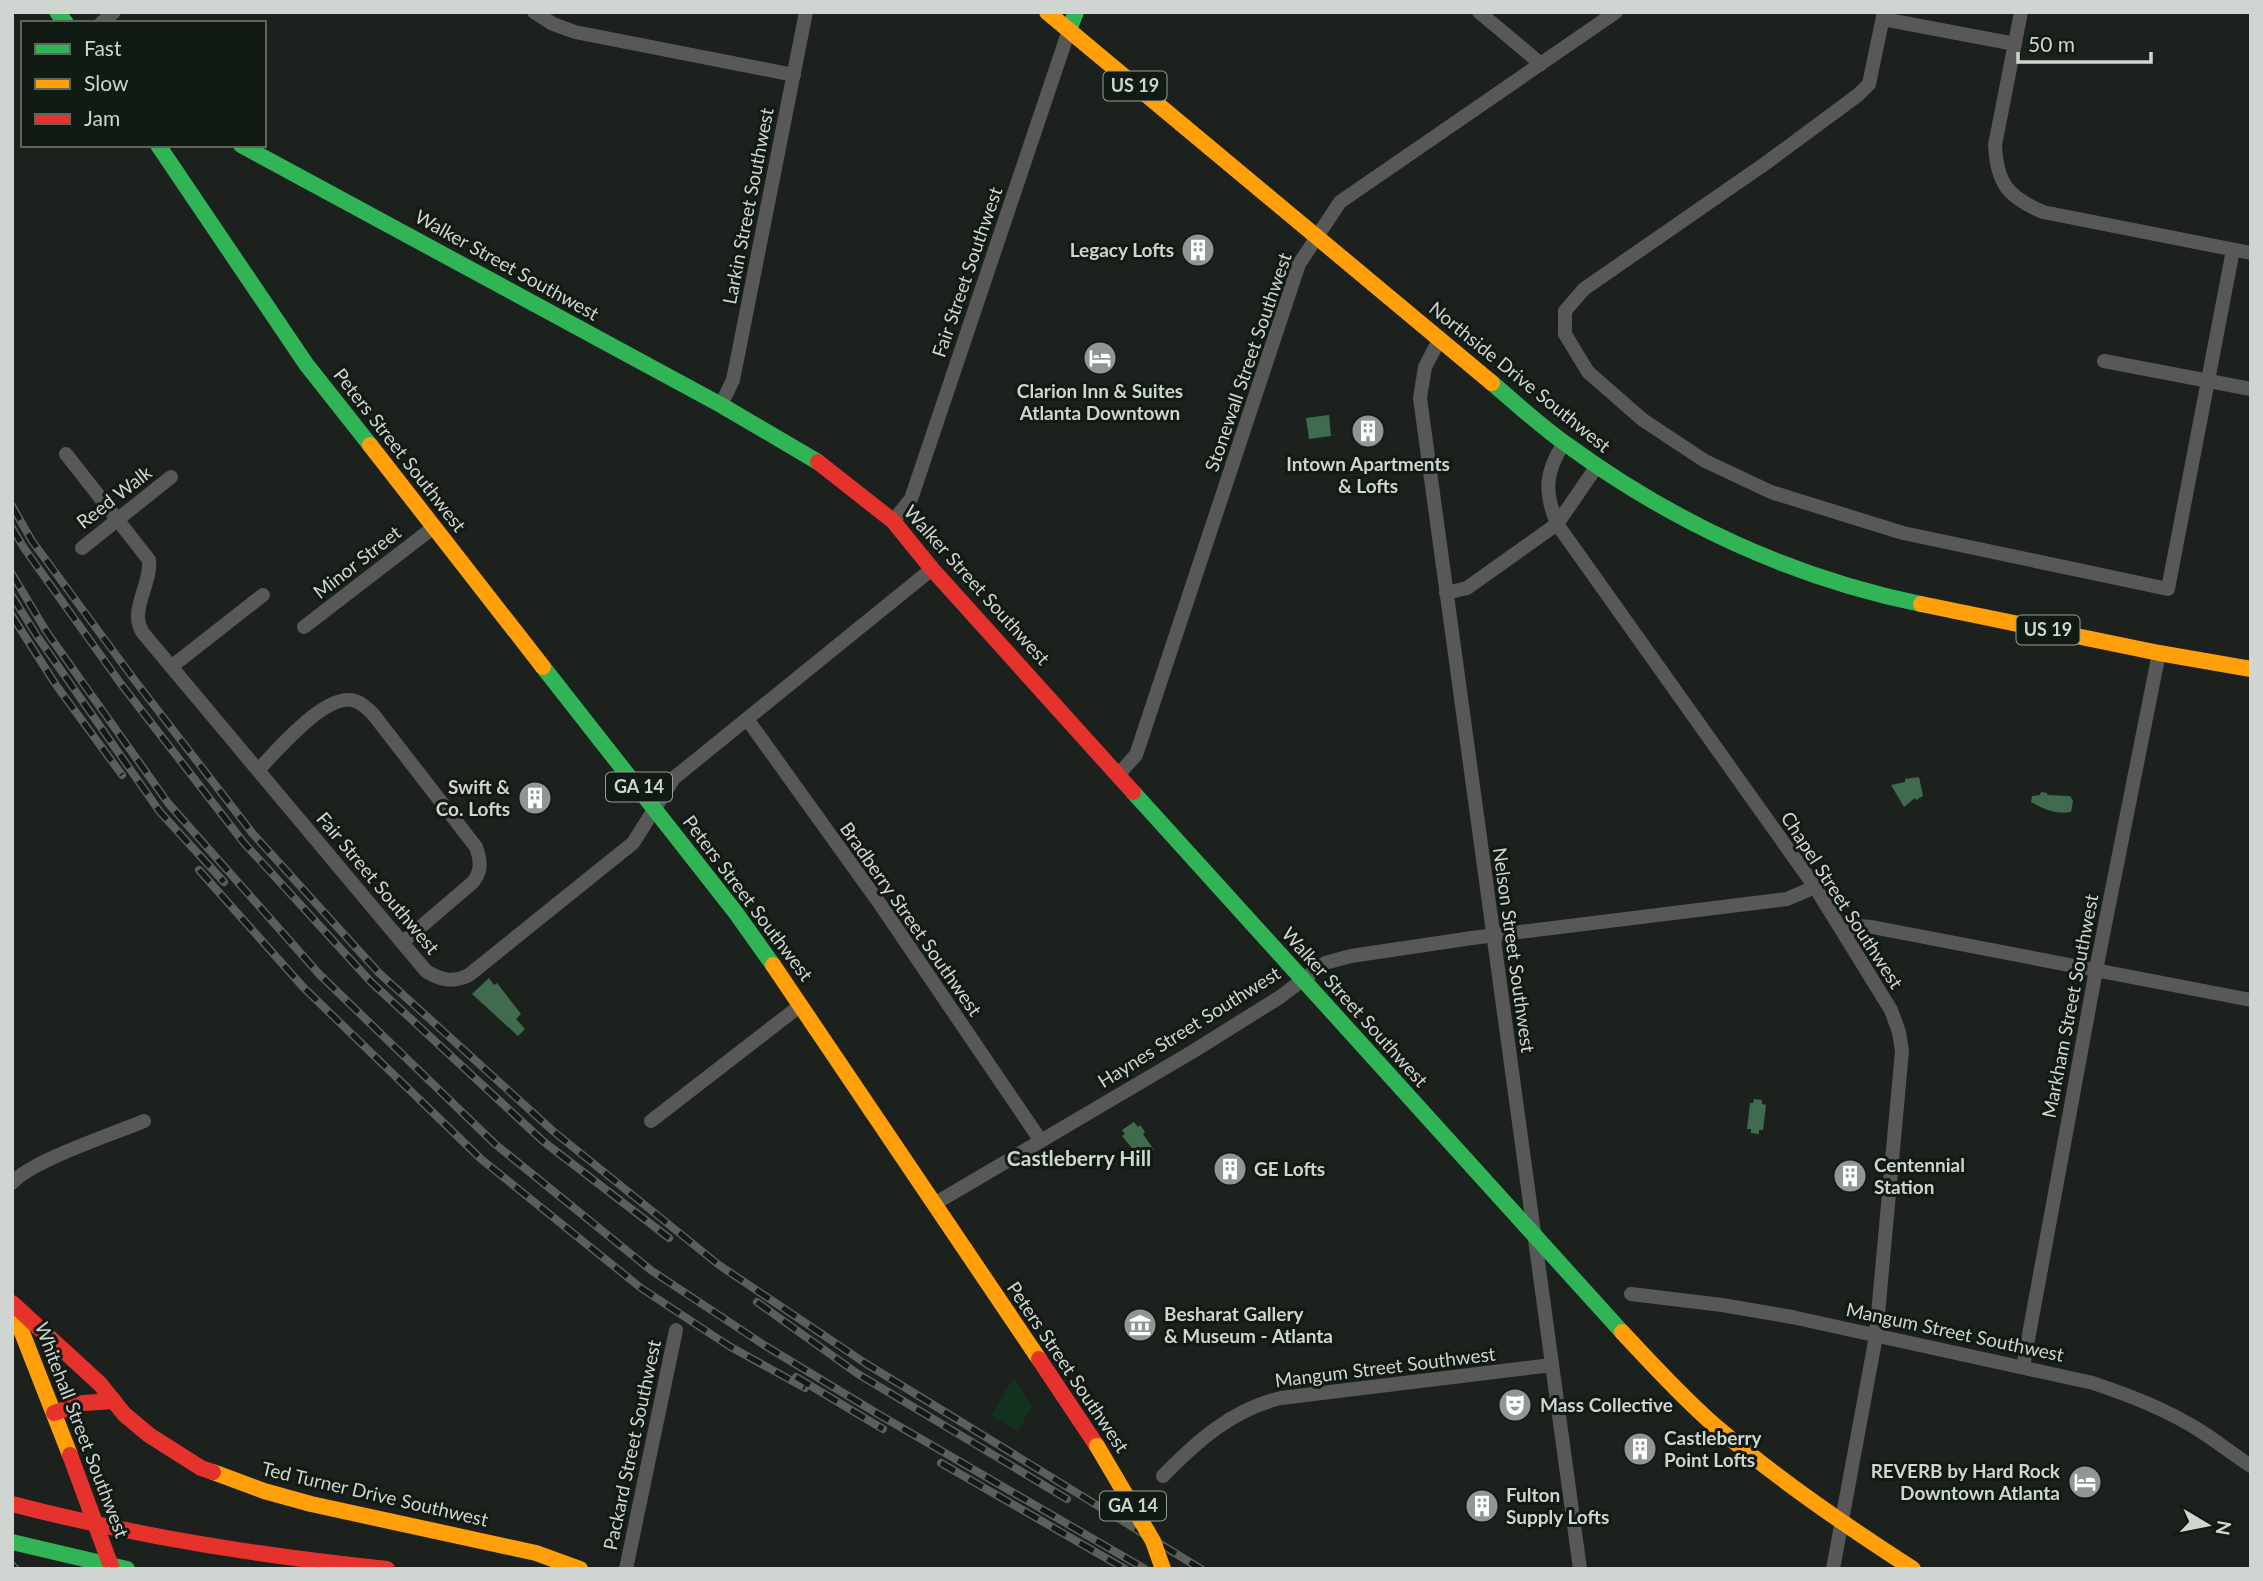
<svg xmlns="http://www.w3.org/2000/svg" width="2263" height="1581" font-family="Lato,sans-serif">
<style>
.green{fill:#12321f}
.water{fill:#416b4f}
.lines{fill:none;stroke-linecap:round;stroke-linejoin:round}
.street{stroke:#575857;stroke-width:14}
.fast{stroke:#30b455;stroke-width:16}
.slow{stroke:#ff9f0a;stroke-width:16}
.jam{stroke:#e5322d;stroke-width:16}
.rail-casing{stroke:#5d5f5e;stroke-width:8}
.rail{stroke:#111a13;stroke-width:5;stroke-dasharray:16;stroke-linecap:butt}
.slow-bridge{stroke:#ff9f0a;stroke-width:16}
.jam-bridge{stroke:#e5322d;stroke-width:16}
.labels{text-anchor:middle;stroke-width:6;stroke-linejoin:round;paint-order:stroke}
.shield{fill:#111a13;stroke:#969d97;stroke-width:2}
.shield-label{font-size:18px;font-weight:bold;fill:#cfd5d0}
.street-label{font-size:19px;fill:#cfd5d0;stroke:#111a13}
.poi-label{font-size:19px;font-weight:bold;fill:#cfd5d0;stroke:#111a13;text-anchor:start}
.neighbourhood-label{font-size:21px;font-weight:bold;fill:#cfd5d0;stroke:#111a13}
</style>
<rect width="100%" height="100%" fill="#1c211e"/>
<path class="green" d="M 1014,1377 L 1032,1406 L 1018,1431 L 991,1415 Z"/>
<g class="water">
<path d="M 1329,415 L 1331,436 L 1309,439 L 1306,418 Z"/>
<path d="M 1919,777 L 1923,796 L 1916,800 L 1915,798 L 1904,807 L 1891,785 L 1905,782 L 1905,779 Z"/>
<path d="M 2041,792 L 2047,793 L 2047,795 L 2070,796 L 2073,801 L 2071,812 C 2057,815 2043,809 2031,802 L 2032,796 L 2040,795 Z"/>
<path d="M 489,978 L 494,985 L 497,983 L 521,1014 L 516,1019 L 525,1029 L 518,1036 L 472,994 Z"/>
<path d="M 1754,1099 L 1762,1100 L 1762,1104 L 1766,1105 L 1763,1130 L 1759,1130 L 1759,1134 L 1751,1133 L 1751,1129 L 1747,1129 L 1750,1103 L 1753,1103 Z"/>
<path d="M 1134,1122 L 1138,1127 L 1140,1125 L 1145,1132 L 1143,1134 L 1154,1150 L 1139,1160 L 1137,1160 L 1134,1156 L 1136,1153 L 1122,1136 L 1125,1134 L 1122,1130 Z"/>
</g>
<g class="lines">
<g class="street">
<path d="M 534,12 L 553,24 L 575,32 L 794,75"/>
<path d="M 1479,12 L 1541,64"/>
<path d="M 1884,12 L 1869,84 L 1858,95 L 1766,163 L 1584,289 L 1565,311 L 1565,334 L 1588,372 L 1643,420 L 1705,461 L 1771,492 L 1903,533 L 2168,589 L 2233,250"/>
<path d="M 2021,12 L 1995,145 C 1997,184 2008,197 2043,212 L 2251,253"/>
<path d="M 1883,19 L 2015,44"/>
<path d="M 101,23 L 114,12"/>
<path d="M 1439,340 L 1425,367 L 1420,398 C 1472,789 1526,1179 1580,1569"/>
<path d="M 2104,361 L 2251,389"/>
<path d="M 721,405 L 733,380 L 806,12"/>
<path d="M 1564,443 C 1545,472 1544,491 1557,524 L 1815,887 L 1891,1010 L 1899,1032 L 1902,1051 L 1876,1336 L 1833,1569"/>
<path d="M 66,454 L 149,560 C 152,584 128,611 143,633 L 426,971 C 440,980 453,983 469,975 L 633,843 L 674,778 L 932,569"/>
<path d="M 893,521 L 911,499 L 1069,30"/>
<path d="M 82,548 L 171,477"/>
<path d="M 1446,593 L 1467,588 L 1557,524 L 1597,466"/>
<path d="M 304,627 L 434,527"/>
<path d="M 171,667 L 263,595"/>
<path d="M 747,719 L 880,904 L 1041,1141"/>
<path d="M 258,770 C 277,751 326,691 355,701 C 362,703 368,709 373,714 L 476,847 C 481,861 482,872 472,883 L 403,942"/>
<path d="M 1118,775 L 1136,755 L 1299,264 L 1340,202 L 1616,12"/>
<path d="M 1844,932 L 1858,926 L 1872,927 L 2251,1000"/>
<path d="M 651,1121 L 801,1005"/>
<path d="M 12,1183 C 31,1161 113,1134 144,1121"/>
<path d="M 934,1204 L 1192,1052 L 1280,997 L 1325,963 L 1351,956 L 1472,938 L 1787,899 L 1815,887"/>
<path d="M 1631,1294 L 1722,1305 L 1792,1317 L 2093,1383 C 2131,1396 2168,1410 2202,1432 C 2219,1443 2234,1455 2251,1466"/>
<path d="M 2023,1367 L 2096,970 L 2159,653"/>
<path d="M 1163,1476 C 1197,1441 1233,1409 1281,1398 L 1552,1365"/>
<path d="M 626,1569 L 676,1330"/>
</g>
<g class="fast">
<path d="M 57,12 L 66,23"/>
<path d="M 1069,30 L 1076,12"/>
<path d="M 158,145 L 306,364 L 370,445"/>
<path d="M 241,145 L 721,405 L 818,462"/>
<path d="M 1492,383 C 1517,404 1540,426 1566,444 C 1672,522 1793,578 1921,604"/>
<path d="M 543,667 L 736,913 L 773,965"/>
<path d="M 1133,792 L 1622,1332"/>
<path d="M 12,1542 L 127,1569"/>
</g>
<g class="slow">
<path d="M 1047,12 L 1492,383"/>
<path d="M 370,445 L 543,667"/>
<path d="M 1921,604 L 2159,653 L 2251,669"/>
<path d="M 773,965 L 1039,1359"/>
<path d="M 12,1307 L 70,1455"/>
<path d="M 1622,1332 C 1651,1363 1680,1395 1713,1424 C 1776,1478 1843,1524 1913,1569"/>
<path d="M 213,1472 L 264,1491 L 311,1504 L 536,1553 L 580,1569"/>
</g>
<g class="jam">
<path d="M 818,462 L 893,521 L 932,569 L 1133,792"/>
<path d="M 12,1303 L 100,1384 L 124,1414 L 149,1435 L 201,1468 L 213,1472"/>
<path d="M 1039,1359 L 1097,1446"/>
<path d="M 54,1413 L 83,1403 L 114,1401"/>
<path d="M 12,1504 C 135,1536 260,1556 387,1569"/>
</g>
<defs>
<g id="rail">
<path d="M 12,506 L 32,541 L 133,678 L 253,834 L 379,973 L 553,1131 L 719,1265 L 865,1363 L 1201,1569"/>
<path d="M 12,528 L 24,548 L 121,684 L 244,843 L 371,982 L 544,1142 L 669,1238"/>
<path d="M 12,574 L 46,631 L 168,803 L 319,974 L 495,1144 L 652,1271 L 764,1345 L 878,1414 L 1145,1569"/>
<path d="M 12,596 L 37,636 L 160,812 L 224,882"/>
<path d="M 12,616 L 56,685 L 122,775"/>
<path d="M 199,870 L 303,987 L 481,1159 L 641,1288 L 729,1346 L 805,1388"/>
<path d="M 757,1302 L 858,1374 L 1067,1499"/>
<path d="M 796,1377 L 883,1429"/>
<path d="M 941,1463 L 1125,1569"/>
<path d="M 12,1565 L 16,1569"/>
</g>
</defs>
<use href="#rail" class="rail-casing"/>
<use href="#rail" class="rail"/>
<path class="slow-bridge" d="M 1097,1446 L 1153,1541 L 1163,1569"/>
<path class="jam-bridge" d="M 70,1455 L 112,1569"/>
</g>
<defs>
<symbol id="building-disc" viewBox="-11 -11 22 22"><circle r="9.5" fill="#909692" stroke="#111a13"/><path d="M-4-6H4V6H1V3H-1V6H-4ZM-2.5-4.3h1.7v1.8h-1.7ZM.8-4.3h1.7v1.8H.8ZM-2.5-1h1.7V.8h-1.7ZM.8-1h1.7V.8H.8Z" fill="#fff"/></symbol>
<symbol id="hotel-disc" viewBox="-11 -11 22 22"><circle r="9.5" fill="#909692" stroke="#111a13"/><path d="M-6-4.5h1.5V1H6V5H4.5V3h-9V5H-6ZM-4 0a1.8 1.8 0 1 1 3.6 0ZM.5 0V-2.5h3Q6-2.5 6 0Z" fill="#fff"/></symbol>
<symbol id="museum-disc" viewBox="-11 -11 22 22"><circle r="9.5" fill="#909692" stroke="#111a13"/><path d="M0-6L6-3V-2H-6V-3ZM-5-1h2V3h-2ZM-1-1h2V3h-2ZM3-1h2V3H3ZM-6 4H6V6H-6Z" fill="#fff"/></symbol>
<symbol id="theatre-disc" viewBox="-11 -11 22 22"><circle r="9.5" fill="#909692" stroke="#111a13"/><path d="M-5-5.5Q0-4 5-5.5V0Q5 5 0 6Q-5 5-5 0ZM-3.3-2.5H-1v1.5H-3.3ZM1-2.5H3.3v1.5H1ZM-2.8 1Q0 5.5 2.8 1Z" fill="#fff"/></symbol>
</defs>
<g fill-rule="evenodd">
<use href="#building-disc" x="1179" y="231" width="38" height="38"/>
<use href="#hotel-disc" x="1081" y="339" width="38" height="38"/>
<use href="#building-disc" x="1349" y="412" width="38" height="38"/>
<use href="#building-disc" x="516" y="779" width="38" height="38"/>
<use href="#building-disc" x="1211" y="1150" width="38" height="38"/>
<use href="#building-disc" x="1831" y="1157" width="38" height="38"/>
<use href="#museum-disc" x="1121" y="1306" width="38" height="38"/>
<use href="#theatre-disc" x="1496" y="1386" width="38" height="38"/>
<use href="#building-disc" x="1621" y="1430" width="38" height="38"/>
<use href="#hotel-disc" x="2066" y="1463" width="38" height="38"/>
<use href="#building-disc" x="1463" y="1487" width="38" height="38"/>
</g>
<g class="labels">
<g class="shield">
<rect x="1103.5" y="71.5" width="63" height="29" rx="5"/>
<rect x="2016.5" y="615.5" width="63" height="29" rx="5"/>
<rect x="606" y="772.5" width="66" height="29" rx="5"/>
<rect x="1100" y="1491.5" width="66" height="29" rx="5"/>
</g>
<g class="shield-label">
<text x="1135" y="92">US 19</text>
<text x="2048" y="636">US 19</text>
<text x="639" y="793">GA 14</text>
<text x="1133" y="1512">GA 14</text>
</g>
<g class="street-label">
<text transform="translate(748 206) rotate(-79)" y="7">Larkin Street Southwest</text>
<text transform="translate(507 265) rotate(29)" y="7">Walker Street Southwest</text>
<text transform="translate(967 272) rotate(-71)" y="7">Fair Street Southwest</text>
<text transform="translate(1248 362) rotate(-71)" y="7">Stonewall Street Southwest</text>
<text transform="translate(1520 377) rotate(39)" y="7">Northside Drive Southwest</text>
<text transform="translate(400 450) rotate(52)" y="7">Peters Street Southwest</text>
<text transform="translate(114 497) rotate(-38)" y="7">Reed Walk</text>
<text transform="translate(357 562) rotate(-38)" y="7">Minor Street</text>
<text transform="translate(977 585) rotate(48)" y="7">Walker Street Southwest</text>
<text transform="translate(378 883) rotate(50)" y="7">Fair Street Southwest</text>
<text transform="translate(748 898) rotate(53)" y="7">Peters Street Southwest</text>
<text transform="translate(1842 900) rotate(57)" y="7">Chapel Street Southwest</text>
<text transform="translate(911 919) rotate(55)" y="7">Bradberry Street Southwest</text>
<text transform="translate(1514 950) rotate(82)" y="7">Nelson Street Southwest</text>
<text transform="translate(2070 1006) rotate(-79)" y="7">Markham Street Southwest</text>
<text transform="translate(1355 1007) rotate(48)" y="7">Walker Street Southwest</text>
<text transform="translate(1189 1027) rotate(-32)" y="7">Haynes Street Southwest</text>
<text transform="translate(1955 1332) rotate(12)" y="7">Mangum Street Southwest</text>
<text transform="translate(1068 1367) rotate(56)" y="7">Peters Street Southwest</text>
<text transform="translate(1385 1367) rotate(-7)" y="7">Mangum Street Southwest</text>
<text transform="translate(82 1430) rotate(69)" y="7">Whitehall Street Southwest</text>
<text transform="translate(632 1445) rotate(-78)" y="7">Packard Street Southwest</text>
<text transform="translate(375 1494) rotate(13)" y="7">Ted Turner Drive Southwest</text>
</g>
<g class="poi-label">
<text x="1174" y="257" text-anchor="end">Legacy Lofts</text>
<text x="1100" y="398" text-anchor="middle">Clarion Inn &amp; Suites<tspan x="1100" dy="22">Atlanta Downtown</tspan></text>
<text x="1368" y="471" text-anchor="middle">Intown Apartments<tspan x="1368" dy="22">&amp; Lofts</tspan></text>
<text x="510" y="794" text-anchor="end">Swift &amp;<tspan x="510" dy="22">Co. Lofts</tspan></text>
<text x="1874" y="1172">Centennial<tspan x="1874" dy="22">Station</tspan></text>
<text x="1254" y="1176">GE Lofts</text>
<text x="1164" y="1321">Besharat Gallery<tspan x="1164" dy="22">&amp; Museum - Atlanta</tspan></text>
<text x="1540" y="1412">Mass Collective</text>
<text x="1664" y="1445">Castleberry<tspan x="1664" dy="22">Point Lofts</tspan></text>
<text x="2060" y="1478" text-anchor="end">REVERB by Hard Rock<tspan x="2060" dy="22">Downtown Atlanta</tspan></text>
<text x="1506" y="1502">Fulton<tspan x="1506" dy="22">Supply Lofts</tspan></text>
</g>
<g class="neighbourhood-label">
<text x="1079" y="1166">Castleberry Hill</text>
</g>
</g>
<rect width="2263" height="1581" fill="none" stroke="#cfd5d0" stroke-width="28"/>
<rect x="21" y="21" width="245" height="126" fill="#111a13" stroke="#5d655f" stroke-width="2"/>
<rect x="35" y="44" width="35" height="10" fill="#30b455" stroke="#5d655f" stroke-width="2"/>
<text x="84" y="56" font-size="21" fill="#cfd5d0">Fast</text>
<rect x="35" y="79" width="35" height="10" fill="#ff9f0a" stroke="#5d655f" stroke-width="2"/>
<text x="84" y="91" font-size="21" fill="#cfd5d0">Slow</text>
<rect x="35" y="114" width="35" height="10" fill="#e5322d" stroke="#5d655f" stroke-width="2"/>
<text x="84" y="126" font-size="21" fill="#cfd5d0">Jam</text>
<g transform="translate(2207 1525) rotate(100)" stroke="#111a13" stroke-width="5" paint-order="stroke">
<path d="M0-5L12 26L0 18L-12 26Z" fill="#cfd5d0"/>
<text y="-10" font-size="19" font-weight="bold" text-anchor="middle" fill="#cfd5d0">N</text>
</g>
<path d="M2018 52v10h133v-10" fill="none" stroke="#cfd5d0" stroke-width="3.5"/>
<text x="2028" y="52" font-size="21" fill="#cfd5d0" stroke="#111a13" stroke-width="5" paint-order="stroke">50 m</text>
</svg>
